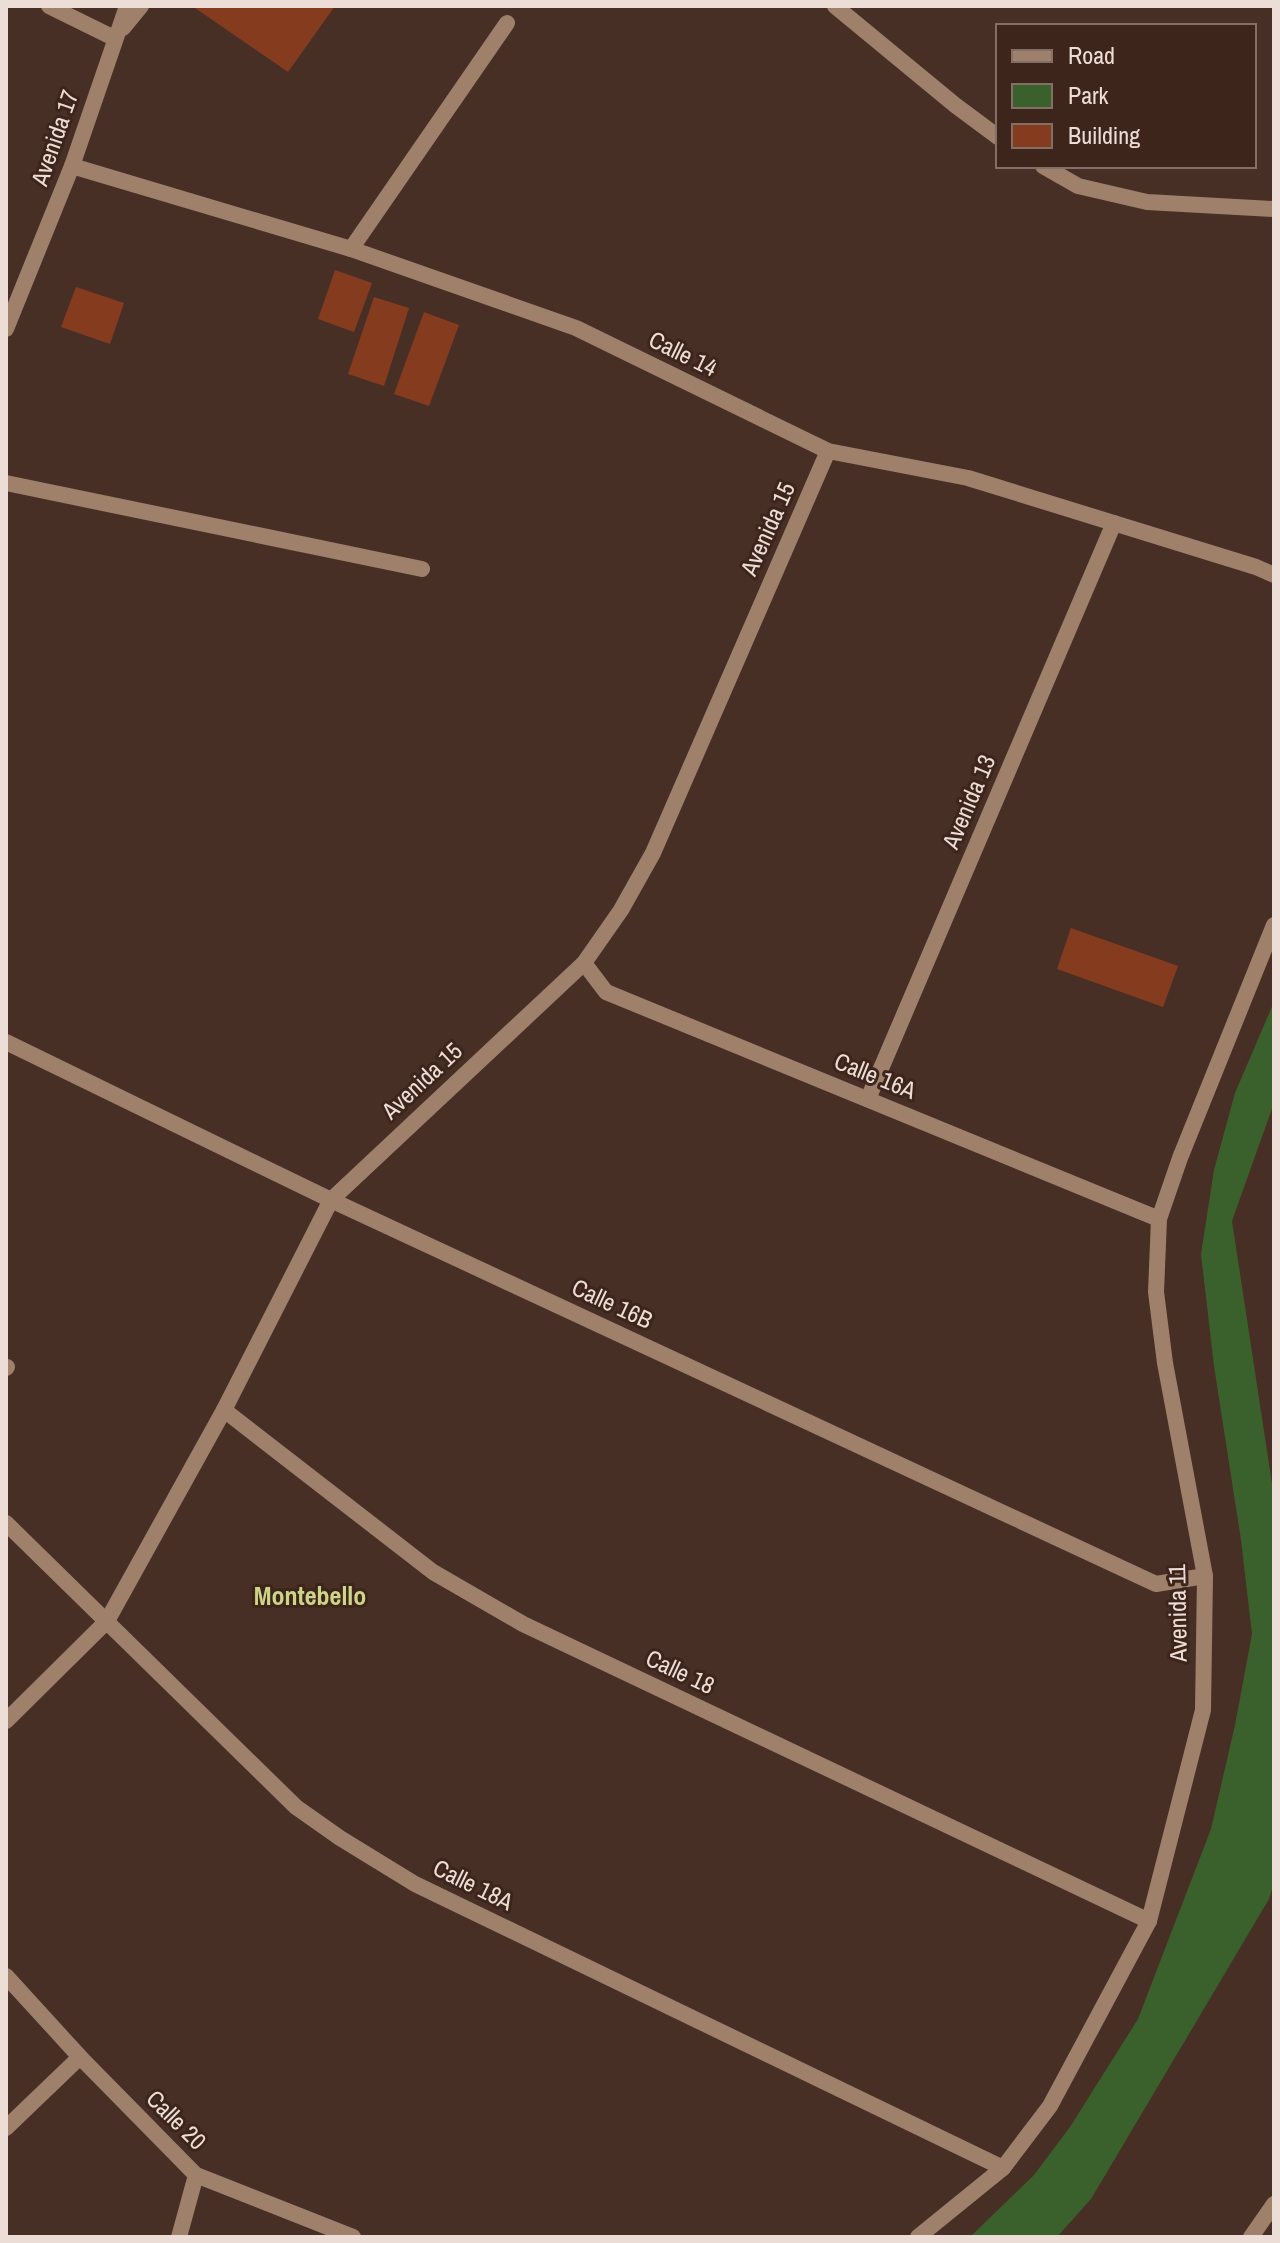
<svg xmlns="http://www.w3.org/2000/svg" width="1280" height="2243" font-family="'Archivo Narrow',sans-serif">
<style>
.green{fill:#3a612b}
.building{fill:#853c1e}
.lines{fill:none;stroke-linecap:round;stroke-linejoin:round}
.lane{stroke:#9f806b;stroke-width:16}
.street{stroke:#9f806b;stroke-width:16}
.labels{text-anchor:middle;stroke-width:6;stroke-linejoin:round;paint-order:stroke}
.street-label{font-size:24px;fill:#edddd7;stroke:#3d251c}
.neighbourhood-label{font-size:26px;font-weight:bold;fill:#ccd588;stroke:#3d251c}
</style>
<rect width="100%" height="100%" fill="#482f26"/>
<path class="green" d="M 1274,1002 L 1274,1103 L 1232,1221 L 1274,1497 L 1274,1882 L 1269,1899 L 1091,2199 L 1057,2237 L 970,2237 L 1034,2175 L 1070,2127 L 1138,2019 L 1211,1829 L 1235,1725 L 1252,1634 L 1241,1540 L 1214,1366 L 1201,1254 L 1214,1170 L 1235,1093 Z"/>
<g class="building">
<path d="M 197,6 L 335,6 L 288,72 L 195,8 Z"/>
<path d="M 335,270 L 372,283 L 354,332 L 318,319 Z"/>
<path d="M 76,287 L 124,303 L 110,344 L 61,327 Z"/>
<path d="M 374,297 L 409,308 L 384,386 L 348,374 Z"/>
<path d="M 424,312 L 459,325 L 429,406 L 394,394 Z"/>
<path d="M 1071,928 L 1178,966 L 1163,1007 L 1057,969 Z"/>
</g>
<g class="lines">
<path class="lane" d="M 6,483 L 422,569"/>
<g class="street">
<path d="M 49,6 L 114,38"/>
<path d="M 835,6 L 955,105 L 998,137"/>
<path d="M 123,28 L 141,6"/>
<path d="M 72,166 L 351,249 L 576,328 L 828,451 L 968,478 L 1256,567 L 1274,575"/>
<path d="M 1043,166 L 1078,186 L 1147,202 L 1274,209"/>
<path d="M 351,249 L 507,23"/>
<path d="M 6,329 L 72,166 L 127,6"/>
<path d="M 584,963 L 606,992 L 1159,1219"/>
<path d="M 6,1042 L 331,1200 L 1156,1584 L 1205,1576"/>
<path d="M 868,1099 L 1114,523"/>
<path d="M 6,1368 L 7,1367"/>
<path d="M 224,1410 L 433,1572 L 523,1624 L 1149,1921"/>
<path d="M 6,1523 L 296,1807 L 340,1838 L 415,1884 L 1003,2168"/>
<path d="M 6,1721 L 107,1621 L 224,1410 L 331,1200 L 584,963 L 621,910 L 653,853 L 828,451"/>
<path d="M 6,1976 L 80,2057 L 196,2175 L 353,2237"/>
<path d="M 6,2128 L 80,2057"/>
<path d="M 179,2237 L 196,2175"/>
<path d="M 918,2237 L 1003,2168 L 1050,2106 L 1149,1921 L 1203,1710 L 1205,1576 L 1165,1363 L 1156,1292 L 1159,1219 L 1180,1158 L 1274,925"/>
<path d="M 1251,2237 L 1274,2204"/>
</g>
</g>
<g class="labels">
<g class="street-label">
<text transform="translate(55 138) rotate(-71)" y="8">Avenida 17</text>
<text transform="translate(683 354) rotate(26)" y="8">Calle 14</text>
<text transform="translate(768 529) rotate(-66)" y="8">Avenida 15</text>
<text transform="translate(969 802) rotate(-67)" y="8">Avenida 13</text>
<text transform="translate(875 1076) rotate(22)" y="8">Calle 16A</text>
<text transform="translate(422 1081) rotate(-43)" y="8">Avenida 15</text>
<text transform="translate(612 1304) rotate(25)" y="8">Calle 16B</text>
<text transform="translate(1178 1613) rotate(-91)" y="8">Avenida 11</text>
<text transform="translate(680 1672) rotate(25)" y="8">Calle 18</text>
<text transform="translate(473 1885) rotate(26)" y="8">Calle 18A</text>
<text transform="translate(176 2120) rotate(45)" y="8">Calle 20</text>
</g>
<g class="neighbourhood-label">
<text x="310" y="1605">Montebello</text>
</g>
</g>
<rect width="1280" height="2243" fill="none" stroke="#edddd7" stroke-width="16"/>
<rect x="996" y="24" width="260" height="144" fill="#3d251c" stroke="#836f67" stroke-width="2"/>
<rect x="1012" y="50" width="40" height="12" fill="#9f806b" stroke="#836f67" stroke-width="2"/>
<text x="1068" y="64" font-size="24" fill="#edddd7">Road</text>
<rect x="1012" y="84" width="40" height="24" fill="#3a612b" stroke="#836f67" stroke-width="2"/>
<text x="1068" y="104" font-size="24" fill="#edddd7">Park</text>
<rect x="1012" y="124" width="40" height="24" fill="#853c1e" stroke="#836f67" stroke-width="2"/>
<text x="1068" y="144" font-size="24" fill="#edddd7">Building</text>
</svg>
